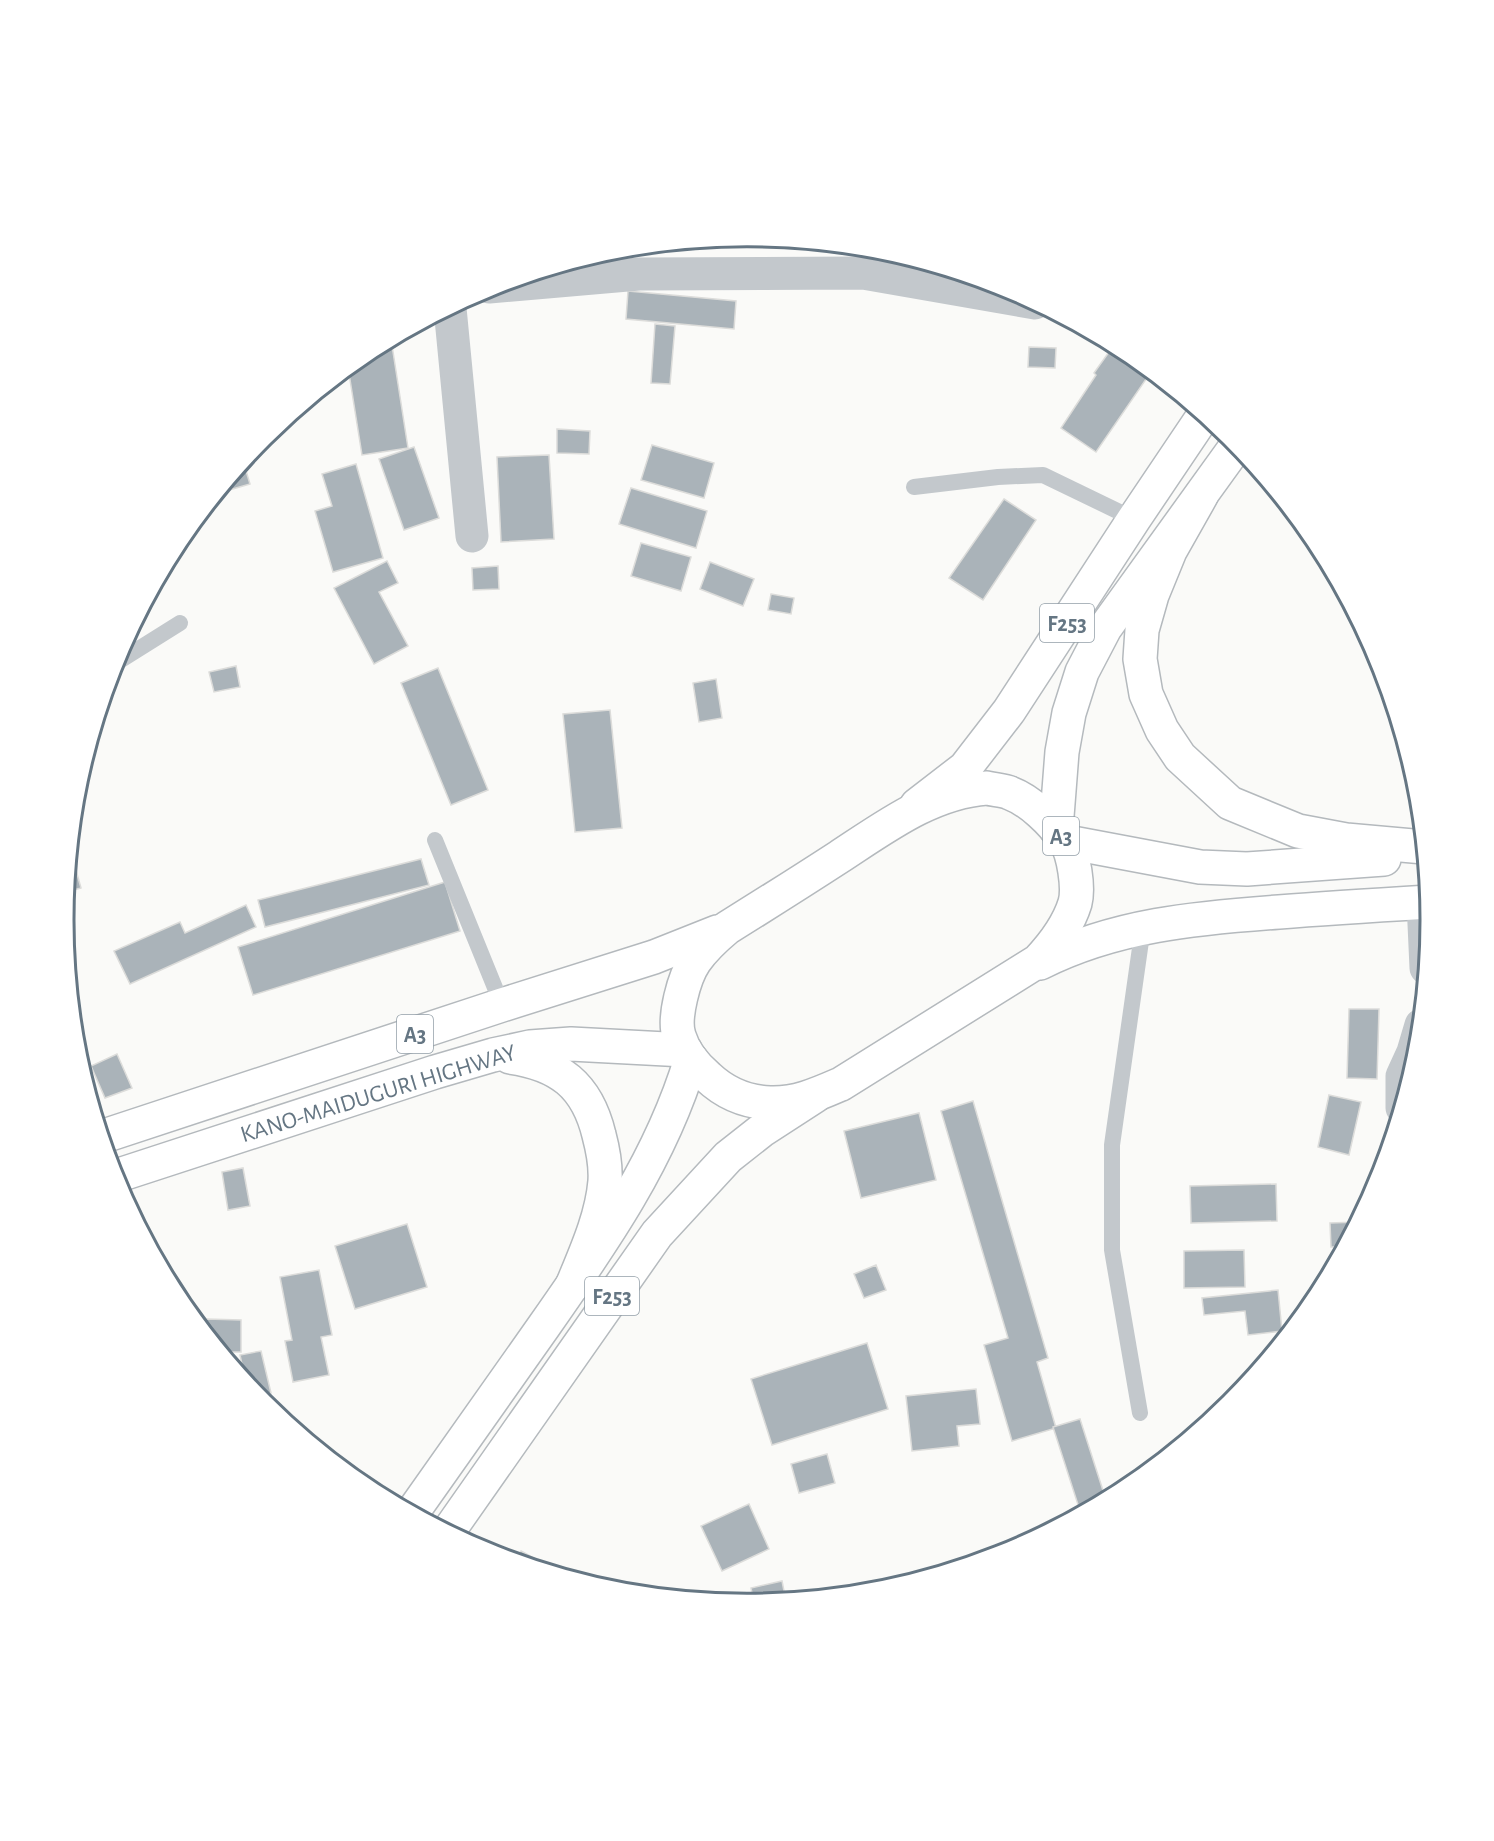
<svg xmlns="http://www.w3.org/2000/svg" width="1494" height="1841" font-family="'Alegreya Sans',sans-serif">
<style>
.building{fill:#aab3b9;stroke:#dcdcda;stroke-width:1.5}
.lines{fill:none;stroke-linecap:round;stroke-linejoin:round}
.primary-casing{stroke:#b5babe;stroke-width:36}
.trunk-casing{stroke:#b4b9bd;stroke-width:36}
.service{stroke:#c3c8cc;stroke-width:16}
.minor{stroke:#c3c8cc;stroke-width:33}
.primary{stroke:#fff;stroke-width:33}
.trunk{stroke:#fff;stroke-width:33}
.labels{text-anchor:middle;stroke-width:6;stroke-linejoin:round;paint-order:stroke}
.shield{fill:#fff;stroke:#939fa8;stroke-width:1.5}
.shield-label{font-size:22px;font-weight:bold;fill:#657683}
.street-label{font-size:24px;fill:#657683;stroke:#fff}
.rim{fill:none;stroke:#657683;stroke-width:3}
</style>
<rect width="100%" height="100%" fill="#fafaf8"/>
<g class="building">
<path d="M 628,291 L 736,301 L 734,329 L 626,319 Z"/>
<path d="M 655,324 L 675,326 L 670,384 L 651,383 Z"/>
<path d="M 391,339 L 408,448 L 362,455 L 348,367 L 367,352 Z"/>
<path d="M 1114,345 L 1127,352 L 1151,372 L 1096,452 L 1061,428 L 1096,375 L 1094,373 Z"/>
<path d="M 1029,347 L 1056,348 L 1055,368 L 1028,367 Z"/>
<path d="M 557,429 L 590,431 L 589,454 L 557,453 Z"/>
<path d="M 652,445 L 714,463 L 704,498 L 641,480 Z"/>
<path d="M 414,447 L 439,518 L 404,530 L 379,459 Z"/>
<path d="M 549,455 L 554,539 L 501,542 L 497,457 Z"/>
<path d="M 243,461 L 250,484 L 229,490 L 226,482 Z"/>
<path d="M 356,464 L 383,558 L 333,572 L 315,511 L 332,506 L 322,474 Z"/>
<path d="M 631,488 L 707,511 L 696,548 L 619,524 Z"/>
<path d="M 1004,499 L 1036,520 L 983,600 L 949,578 Z"/>
<path d="M 641,543 L 691,557 L 681,591 L 631,576 Z"/>
<path d="M 387,561 L 398,583 L 379,592 L 408,646 L 374,664 L 334,588 Z"/>
<path d="M 710,562 L 754,579 L 743,606 L 700,589 Z"/>
<path d="M 498,566 L 499,589 L 473,590 L 472,568 Z"/>
<path d="M 771,594 L 794,598 L 791,614 L 768,610 Z"/>
<path d="M 236,666 L 240,687 L 214,692 L 209,672 Z"/>
<path d="M 438,668 L 488,790 L 451,805 L 401,683 Z"/>
<path d="M 716,679 L 722,718 L 699,722 L 693,683 Z"/>
<path d="M 610,710 L 622,828 L 575,832 L 563,714 Z"/>
<path d="M 72,856 L 81,888 L 66,892 L 69,857 Z"/>
<path d="M 421,859 L 429,885 L 265,927 L 258,900 Z"/>
<path d="M 445,882 L 460,931 L 253,995 L 238,947 Z"/>
<path d="M 246,905 L 256,927 L 130,984 L 114,951 L 180,922 L 185,933 Z"/>
<path d="M 1349,1009 L 1379,1009 L 1377,1079 L 1347,1078 Z"/>
<path d="M 117,1054 L 132,1088 L 105,1098 L 91,1066 Z"/>
<path d="M 1329,1095 L 1361,1102 L 1349,1155 L 1318,1147 Z"/>
<path d="M 973,1101 L 1048,1358 L 1037,1362 L 1056,1428 L 1012,1441 L 984,1345 L 1008,1338 L 941,1111 Z"/>
<path d="M 919,1113 L 936,1180 L 861,1198 L 844,1131 Z"/>
<path d="M 243,1168 L 250,1206 L 228,1210 L 222,1172 Z"/>
<path d="M 1276,1184 L 1277,1221 L 1191,1223 L 1190,1186 Z"/>
<path d="M 1358,1222 L 1344,1247 L 1331,1247 L 1330,1223 Z"/>
<path d="M 407,1224 L 427,1287 L 355,1309 L 335,1246 Z"/>
<path d="M 1244,1250 L 1245,1287 L 1184,1288 L 1184,1251 Z"/>
<path d="M 876,1265 L 886,1290 L 864,1298 L 854,1274 Z"/>
<path d="M 319,1270 L 332,1335 L 321,1337 L 329,1375 L 293,1382 L 285,1341 L 292,1340 L 280,1277 Z"/>
<path d="M 1278,1290 L 1282,1331 L 1248,1335 L 1245,1311 L 1204,1315 L 1202,1298 Z"/>
<path d="M 206,1319 L 241,1320 L 241,1352 L 221,1352 L 206,1334 Z"/>
<path d="M 867,1343 L 888,1409 L 772,1445 L 751,1379 Z"/>
<path d="M 261,1351 L 271,1393 L 257,1396 L 246,1383 L 240,1355 Z"/>
<path d="M 976,1389 L 980,1424 L 957,1426 L 959,1446 L 912,1451 L 906,1396 Z"/>
<path d="M 1080,1419 L 1106,1500 L 1081,1514 L 1053,1427 Z"/>
<path d="M 827,1454 L 835,1483 L 799,1493 L 791,1464 Z"/>
<path d="M 1150,1470 L 1130,1487 L 1126,1478 Z"/>
<path d="M 749,1504 L 769,1549 L 722,1571 L 701,1526 Z"/>
<path d="M 521,1551 L 541,1562 L 538,1568 L 516,1562 Z"/>
<path d="M 782,1581 L 786,1601 L 754,1604 L 751,1588 Z"/>
</g>
<g class="lines">
<defs>
<g id="primary">
<path d="M 917,805 L 965,768 L 1009,711 L 1134,519 L 1204,415"/>
<path d="M 1056,829 L 1062,752 L 1069,713 L 1082,672 L 1105,628 L 1237,445"/>
<path d="M 412,1513 C 456,1451 500,1389 544,1326 C 603,1242 661,1159 691,1059"/>
<path d="M 448,1532 L 657,1234 L 728,1157 L 761,1131 L 815,1096"/>
</g>
<g id="trunk">
<path d="M 1201,496 L 1170,551 L 1152,595 L 1142,630 L 1140,659 L 1146,694 L 1162,730 L 1180,757 L 1230,803 L 1298,831 L 1346,840 L 1424,847"/>
<path d="M 987,788 C 994,790 1003,790 1010,793 C 1031,801 1052,822 1065,840 C 1074,854 1079,888 1075,903 C 1068,926 1054,944 1038,961 L 841,1084 C 818,1094 796,1104 770,1103 C 747,1102 725,1093 708,1077 C 695,1066 684,1053 679,1036 C 673,1018 684,977 695,961 C 704,948 715,938 727,928 C 764,905 802,881 839,857 C 885,827 931,792 987,788 Z"/>
<path d="M 1067,842 L 1200,867 L 1247,869 L 1384,859"/>
<path d="M 1040,963 C 1115,925 1196,918 1279,912 C 1329,908 1379,905 1429,902"/>
<path d="M 510,1057 C 559,1064 587,1085 599,1135 C 603,1150 606,1165 605,1181 C 602,1217 586,1252 572,1286"/>
<path d="M 101,1137 L 502,1005 L 654,957 L 717,932"/>
<path d="M 113,1177 L 435,1072 L 493,1055 L 530,1047 L 571,1044 L 685,1050"/>
</g>
</defs>
<use href="#primary" class="primary-casing"/>
<use href="#trunk" class="trunk-casing"/>
<g class="service">
<path d="M 914,487 L 998,477 L 1043,475 L 1134,519"/>
<path d="M 113,665 L 180,623"/>
<path d="M 435,840 L 502,1005"/>
<path d="M 1140,1413 L 1112,1250 L 1112,1145 L 1143,927"/>
</g>
<g class="minor">
<path d="M 489,287 L 639,274 L 863,273 L 1035,303"/>
<path d="M 450,308 L 472,536"/>
<path d="M 1423,902 L 1426,968"/>
<path d="M 1402,1108 L 1402,1076 L 1413,1052 L 1421,1025"/>
</g>
<use href="#primary" class="primary"/>
<use href="#trunk" class="trunk"/>
</g>
<g class="labels">
<g class="shield">
<rect x="1040" y="604" width="54" height="38" rx="4.5"/>
<rect x="1043" y="817" width="36" height="38" rx="4.5"/>
<rect x="397" y="1015" width="36" height="38" rx="4.5"/>
<rect x="585" y="1277" width="54" height="38" rx="4.5"/>
</g>
<g class="shield-label">
<text x="1067" y="631">F253</text>
<text x="1061" y="844">A3</text>
<text x="415" y="1042">A3</text>
<text x="612" y="1304">F253</text>
</g>
<g class="street-label">
<text transform="translate(378 1093) rotate(-17)" y="8">KANO-MAIDUGURI HIGHWAY</text>
</g>
</g>
<path d="M0 0H1494V1841H0ZM74 920a673 673 0 1 1 1346 0a673 673 0 1 1-1346 0Z" fill="#fff" fill-rule="evenodd"/>
<path class="rim" d="M74 920a673 673 0 1 1 1346 0a673 673 0 1 1-1346 0Z"/>
</svg>
